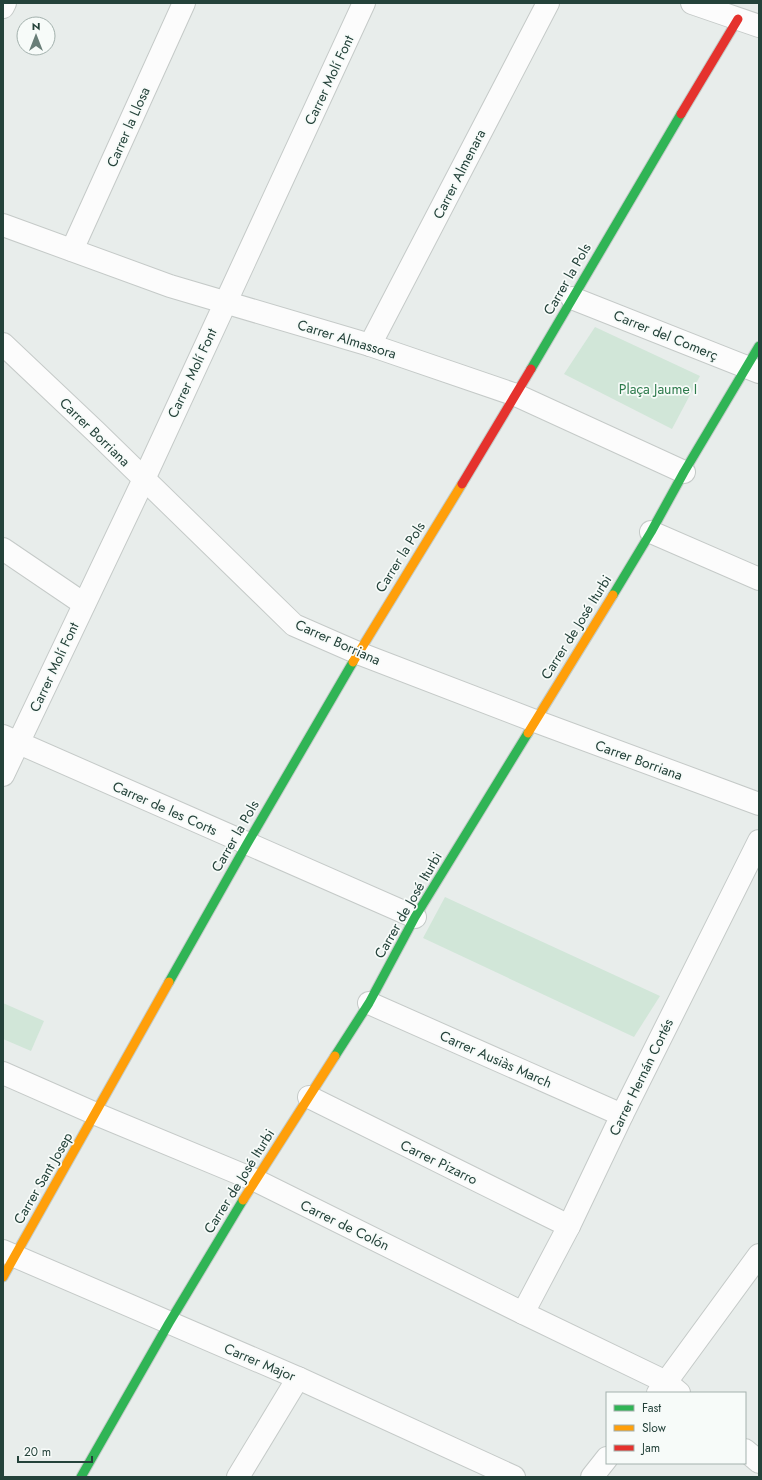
<svg xmlns="http://www.w3.org/2000/svg" width="762" height="1480" font-family="Jost,sans-serif">
<style>
.green{fill:#d1e6d8}
.lines{fill:none;stroke-linecap:round;stroke-linejoin:round}
.street-casing{stroke:#c5cac8;stroke-width:24}
.fast-casing{stroke:#c3cbc8;stroke-width:11}
.slow-casing{stroke:#c3cbc8;stroke-width:11}
.jam-casing{stroke:#c3cbc8;stroke-width:11}
.street{stroke:#fcfcfc;stroke-width:22}
.fast{stroke:#30b455;stroke-width:9}
.slow{stroke:#ff9f0a;stroke-width:9}
.jam{stroke:#e5322d;stroke-width:9}
.labels{text-anchor:middle;stroke-width:3.5;stroke-linejoin:round;paint-order:stroke}
.street-label{font-size:14px;fill:#24423a;stroke:#f7fbf9}
.park-label{font-size:14px;fill:#2d7a4b;stroke:#f7fbf9}
</style>
<rect width="100%" height="100%" fill="#e8edeb"/>
<g class="green">
<path d="M 595,327 L 700,376 L 672,429 L 564,374 Z"/>
<path d="M 445,897 L 660,996 L 634,1037 L 423,938 Z"/>
<path d="M 3,1003 L 44,1021 L 31,1051 L 3,1039 Z"/>
</g>
<g class="lines">
<defs>
<g id="street">
<path d="M 692,3 L 759,26"/>
<path d="M 3,7 L 5,3"/>
<path d="M 3,225 L 170,286 L 370,345 L 516,395 L 684,472"/>
<path d="M 72,250 L 184,3"/>
<path d="M 572,298 L 759,372"/>
<path d="M 3,344 L 95,431 L 294,625 L 358,653 L 535,721 L 759,804"/>
<path d="M 370,345 L 548,3"/>
<path d="M 651,532 L 759,579"/>
<path d="M 3,549 L 84,604"/>
<path d="M 3,736 L 415,917"/>
<path d="M 3,775 L 144,479 L 364,3"/>
<path d="M 369,1003 L 622,1115"/>
<path d="M 3,1073 L 96,1114 L 255,1180 L 523,1313 L 666,1382 L 679,1393"/>
<path d="M 309,1097 L 569,1226"/>
<path d="M 3,1251 L 298,1378 L 514,1477"/>
<path d="M 523,1313 L 569,1226 L 622,1115 L 759,841"/>
<path d="M 658,1393 L 759,1255"/>
<path d="M 745,1450 L 759,1462"/>
<path d="M 238,1477 L 298,1378"/>
<path d="M 592,1477 L 607,1458"/>
</g>
<g id="fast">
<path d="M 531,369 L 681,114"/>
<path d="M 613,595 L 651,532 L 684,472 L 759,346"/>
<path d="M 169,982 L 247,844 L 353,662"/>
<path d="M 335,1056 L 369,1003 L 415,917 L 528,733"/>
<path d="M 81,1477 L 169,1323 L 243,1200"/>
</g>
<g id="slow">
<path d="M 353,662 L 462,484"/>
<path d="M 528,733 L 613,595"/>
<path d="M 243,1200 L 335,1056"/>
<path d="M 3,1277 L 169,982"/>
</g>
<g id="jam">
<path d="M 681,114 L 738,19"/>
<path d="M 462,484 L 531,369"/>
</g>
</defs>
<use href="#street" class="street-casing"/>
<use href="#fast" class="fast-casing"/>
<use href="#slow" class="slow-casing"/>
<use href="#jam" class="jam-casing"/>
<use href="#street" class="street"/>
<use href="#fast" class="fast"/>
<use href="#slow" class="slow"/>
<use href="#jam" class="jam"/>
</g>
<g class="labels">
<g class="street-label">
<text transform="translate(329 80) rotate(-65)" y="5">Carrer Molí Font</text>
<text transform="translate(128 127) rotate(-66)" y="5">Carrer la Llosa</text>
<text transform="translate(459 174) rotate(-63)" y="5">Carrer Almenara</text>
<text transform="translate(567 279) rotate(-60)" y="5">Carrer la Pols</text>
<text transform="translate(666 335) rotate(22)" y="5">Carrer del Comerç</text>
<text transform="translate(347 339) rotate(17)" y="5">Carrer Almassora</text>
<text transform="translate(192 373) rotate(-65)" y="5">Carrer Molí Font</text>
<text transform="translate(95 432) rotate(44)" y="5">Carrer Borriana</text>
<text transform="translate(400 557) rotate(-58)" y="5">Carrer la Pols</text>
<text transform="translate(576 627) rotate(-58)" y="5">Carrer de José Iturbi</text>
<text transform="translate(338 642) rotate(24)" y="5">Carrer Borriana</text>
<text transform="translate(54 667) rotate(-65)" y="5">Carrer Molí Font</text>
<text transform="translate(639 760) rotate(20)" y="5">Carrer Borriana</text>
<text transform="translate(165 808) rotate(24)" y="5">Carrer de les Corts</text>
<text transform="translate(235 836) rotate(-60)" y="5">Carrer la Pols</text>
<text transform="translate(408 905) rotate(-60)" y="5">Carrer de José Iturbi</text>
<text transform="translate(496 1059) rotate(24)" y="5">Carrer Ausiàs March</text>
<text transform="translate(641 1077) rotate(-64)" y="5">Carrer Hernán Cortés</text>
<text transform="translate(439 1162) rotate(26)" y="5">Carrer Pizarro</text>
<text transform="translate(43 1178) rotate(-60)" y="5">Carrer Sant Josep</text>
<text transform="translate(239 1181) rotate(-58)" y="5">Carrer de José Iturbi</text>
<text transform="translate(345 1225) rotate(26)" y="5">Carrer de Colón</text>
<text transform="translate(260 1362) rotate(23)" y="5">Carrer Major</text>
</g>
<g class="park-label">
<text x="658" y="394">Plaça Jaume I</text>
</g>
</g>
<rect width="762" height="1480" fill="none" stroke="#24423a" stroke-width="8"/>
<rect x="606" y="1392" width="140" height="72" fill="#f7fbf9" stroke="#a3b1ad"/>
<rect x="614" y="1405" width="20" height="6" fill="#30b455" stroke="#a3b1ad"/>
<text x="642" y="1412" font-size="12" fill="#24423a">Fast</text>
<rect x="614" y="1425" width="20" height="6" fill="#ff9f0a" stroke="#a3b1ad"/>
<text x="642" y="1432" font-size="12" fill="#24423a">Slow</text>
<rect x="614" y="1445" width="20" height="6" fill="#e5322d" stroke="#a3b1ad"/>
<text x="642" y="1452" font-size="12" fill="#24423a">Jam</text>
<g transform="translate(36 36)"><circle r="19" fill="#f7fbf9" stroke="#a3b1ad"/>
<path d="M0-3L7 15L0 10L-7 15Z" fill="#697e78"/>
<text y="-6" font-size="11" font-weight="bold" text-anchor="middle" fill="#24423a">N</text>
</g>
<path d="M18 1456v6h74v-6" fill="none" stroke="#24423a" stroke-width="2"/>
<text x="24" y="1456" font-size="12" fill="#24423a" stroke="#f7fbf9" stroke-width="3" paint-order="stroke">20 m</text>
</svg>
